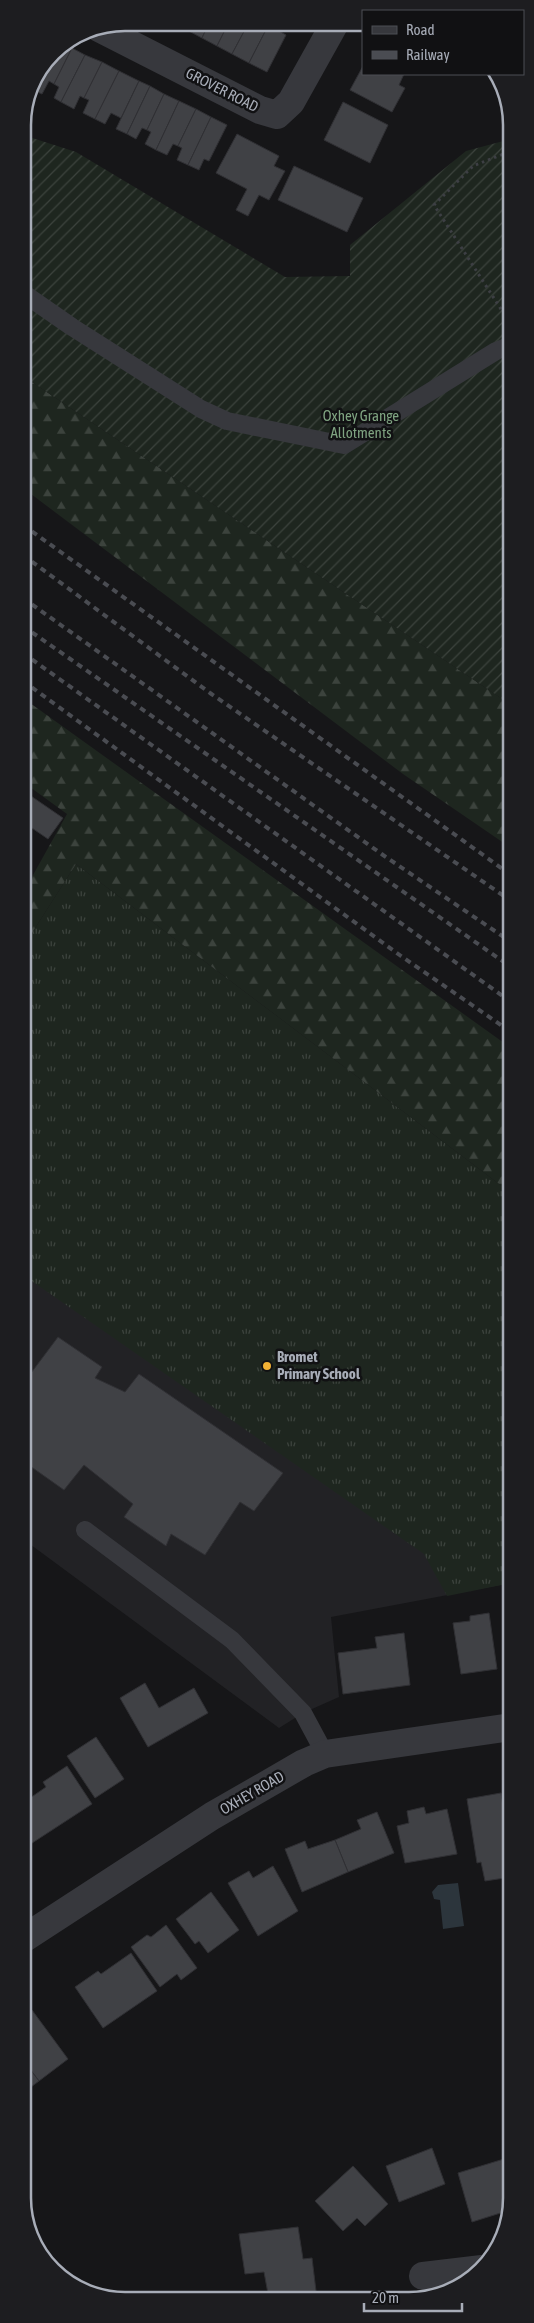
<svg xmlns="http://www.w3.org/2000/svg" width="534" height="2323" font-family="'Asap Condensed',sans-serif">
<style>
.built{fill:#222225}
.grass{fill:url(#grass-tufts)}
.forest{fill:url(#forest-firs)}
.garden{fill:url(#garden-furrows)}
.water{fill:#2c353c}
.building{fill:#404145;stroke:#303034}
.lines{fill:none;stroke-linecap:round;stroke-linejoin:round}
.path{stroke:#3d3f44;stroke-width:3;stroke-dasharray:2.5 4;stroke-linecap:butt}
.service{stroke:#37383d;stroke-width:18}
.minor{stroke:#37383d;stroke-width:28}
.tertiary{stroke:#37383d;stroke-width:28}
.rail{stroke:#4a4c52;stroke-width:4;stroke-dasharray:6 5;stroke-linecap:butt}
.poi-dot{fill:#f2b134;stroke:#111113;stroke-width:2}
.labels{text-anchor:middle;stroke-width:5;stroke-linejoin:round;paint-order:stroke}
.street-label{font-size:15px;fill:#a8adb8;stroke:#111113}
.park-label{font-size:15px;fill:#7fa381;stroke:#111113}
.poi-label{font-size:15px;font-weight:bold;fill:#a8adb8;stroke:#111113;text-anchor:start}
.rim{fill:none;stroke:#a8adb8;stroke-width:2.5}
</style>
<defs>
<pattern id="grass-tufts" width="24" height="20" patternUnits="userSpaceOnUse" patternTransform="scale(1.25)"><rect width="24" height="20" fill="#1e261f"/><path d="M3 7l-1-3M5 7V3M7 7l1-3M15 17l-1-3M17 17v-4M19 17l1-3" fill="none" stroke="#3c433d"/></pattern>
<pattern id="forest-firs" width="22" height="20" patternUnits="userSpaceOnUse" patternTransform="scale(1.25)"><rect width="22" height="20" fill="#1e261f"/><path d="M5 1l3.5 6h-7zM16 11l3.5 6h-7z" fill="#3c433d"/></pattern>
<pattern id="garden-furrows" width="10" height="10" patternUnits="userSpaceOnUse" patternTransform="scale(1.25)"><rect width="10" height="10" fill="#1e261f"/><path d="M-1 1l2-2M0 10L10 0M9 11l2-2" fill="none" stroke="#3c433d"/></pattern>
</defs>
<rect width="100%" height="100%" fill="#161618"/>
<path class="built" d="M 23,947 L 511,1193 L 511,1583 L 331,1617 L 339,1697 L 303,1713 L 279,1728 L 23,1539 Z"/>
<path class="grass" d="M 76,864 L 511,1193 L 511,1583 L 447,1596 L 424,1554 L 23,1275 L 23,947 Z"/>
<g class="forest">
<path d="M 23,376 L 511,705 L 511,848 L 403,774 L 23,488 Z"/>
<path d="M 23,698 L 511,1048 L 511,1193 L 76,864 L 23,947 L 23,893 L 67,814 L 23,782 Z"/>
</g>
<path class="garden" d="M 23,135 L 76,152 L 285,277 L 350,276 L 350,245 L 466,151 L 511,139 L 511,705 L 23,376 Z"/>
<path class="water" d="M 458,1883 L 464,1926 L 443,1929 L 440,1900 L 434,1899 L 432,1892 L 438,1885 Z"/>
<g class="building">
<path d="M 190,23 L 209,23 L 202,38 L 187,30 Z"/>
<path d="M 209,23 L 228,24 L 217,46 L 202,38 Z"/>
<path d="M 228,24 L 248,24 L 232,54 L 217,46 Z"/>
<path d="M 248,24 L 269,24 L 249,63 L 232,54 Z"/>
<path d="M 269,24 L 283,24 L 279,31 L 286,35 L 267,72 L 249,63 Z"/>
<path d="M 65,45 L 72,48 L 54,84 L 49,81 L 42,94 L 33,90 L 53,52 Z"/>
<path d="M 72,48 L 85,55 L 61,102 L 54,98 L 59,87 L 54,84 Z"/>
<path d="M 85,55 L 102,62 L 84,98 L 80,96 L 74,109 L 61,102 Z"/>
<path d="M 102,62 L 119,71 L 95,119 L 83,113 L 89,100 L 84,98 Z"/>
<path d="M 363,66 L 363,74 L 404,74 L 399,85 L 405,88 L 392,112 L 350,90 Z"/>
<path d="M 119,71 L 139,81 L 121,118 L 111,113 L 105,124 L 95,119 Z"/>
<path d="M 139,81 L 150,86 L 127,134 L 116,129 Z"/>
<path d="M 150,86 L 164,94 L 147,130 L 142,128 L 136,139 L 127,134 Z"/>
<path d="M 164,94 L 179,101 L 156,150 L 145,144 L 151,132 L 147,130 Z"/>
<path d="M 179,101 L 196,109 L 178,146 L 173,144 L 167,155 L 156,150 Z"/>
<path d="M 343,102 L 388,125 L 370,163 L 324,140 Z"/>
<path d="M 196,109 L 211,117 L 188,165 L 177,160 L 182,148 L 178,146 Z"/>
<path d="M 211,117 L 227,125 L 209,161 L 204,159 L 199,170 L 188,165 Z"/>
<path d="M 237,134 L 279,156 L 274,166 L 285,171 L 269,200 L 259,195 L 248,216 L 236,210 L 247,189 L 216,173 Z"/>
<path d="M 294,166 L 363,198 L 347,232 L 278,200 Z"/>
<path d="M 28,794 L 63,818 L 48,839 L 26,824 L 23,824 L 23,795 Z"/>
<path d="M 58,1337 L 102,1367 L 95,1378 L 125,1392 L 139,1374 L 283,1473 L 254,1511 L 240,1502 L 205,1555 L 171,1534 L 166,1546 L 124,1517 L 133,1504 L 84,1465 L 64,1490 L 23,1461 L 23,1380 L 25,1381 Z"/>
<path d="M 489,1613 L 497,1669 L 461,1674 L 453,1623 L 470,1621 L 470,1616 Z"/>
<path d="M 404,1633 L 410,1685 L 343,1694 L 338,1653 L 377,1648 L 375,1637 Z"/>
<path d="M 145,1683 L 159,1708 L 194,1688 L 208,1713 L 148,1747 L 120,1698 Z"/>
<path d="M 96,1737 L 124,1779 L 95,1798 L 67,1756 Z"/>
<path d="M 67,1766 L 92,1804 L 26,1847 L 23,1843 L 23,1803 L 46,1787 L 43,1782 Z"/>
<path d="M 501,1793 L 511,1858 L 511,1877 L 485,1881 L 481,1862 L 477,1863 L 467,1799 Z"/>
<path d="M 424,1807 L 426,1814 L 447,1809 L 457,1854 L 405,1863 L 397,1826 L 409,1823 L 407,1811 Z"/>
<path d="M 377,1812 L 394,1853 L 348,1872 L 335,1840 L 361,1829 L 357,1820 Z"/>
<path d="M 335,1840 L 348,1872 L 302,1892 L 285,1849 L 305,1841 L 308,1849 Z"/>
<path d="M 273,1866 L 298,1911 L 258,1936 L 228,1883 L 249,1871 L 253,1878 Z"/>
<path d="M 211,1892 L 239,1930 L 208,1953 L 199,1941 L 195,1944 L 176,1919 Z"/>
<path d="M 166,1925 L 197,1968 L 181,1980 L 177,1974 L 160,1987 L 131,1947 L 147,1935 L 151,1937 Z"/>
<path d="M 131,1953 L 157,1991 L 103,2028 L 75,1987 L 98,1971 L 101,1974 Z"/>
<path d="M 32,2010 L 68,2059 L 39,2081 L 23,2060 L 23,2017 Z"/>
<path d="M 23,2060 L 39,2081 L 23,2093 Z"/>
<path d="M 432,2148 L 445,2184 L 399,2202 L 386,2166 Z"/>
<path d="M 504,2159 L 511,2182 L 510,2210 L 472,2222 L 458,2173 Z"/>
<path d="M 353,2166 L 388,2204 L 365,2226 L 357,2218 L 343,2231 L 315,2201 Z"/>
<path d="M 298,2227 L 303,2259 L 312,2258 L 317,2299 L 269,2299 L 264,2272 L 245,2274 L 239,2234 Z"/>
</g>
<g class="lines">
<path class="path" d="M 508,320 L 434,205 L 473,166 L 511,151"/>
<g class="service">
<path d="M 23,293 L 72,327 L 201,409 L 227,421 L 344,445 L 496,351 L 511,345"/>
<path d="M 85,1530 L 232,1640 L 303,1713 L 325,1754"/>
</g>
<g class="minor">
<path d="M 99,28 L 260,110 L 277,115 L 291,102 L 334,25"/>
<path d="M 423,2276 L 482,2269"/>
</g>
<path class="tertiary" d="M 23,1939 L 212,1816 L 304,1763 L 325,1754 L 511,1727"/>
<g class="rail">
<path d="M 23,525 L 511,875"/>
<path d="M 23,555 L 210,693 L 511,901"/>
<path d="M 23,598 L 383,855 L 511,942"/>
<path d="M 23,626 L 511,967"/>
<path d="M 23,653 L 511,1002"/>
<path d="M 23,681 L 401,956 L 511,1032"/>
</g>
</g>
<circle class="poi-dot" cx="267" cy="1366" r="5"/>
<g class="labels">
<g class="street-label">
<text transform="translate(222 90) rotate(27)" y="5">GROVER ROAD</text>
<text transform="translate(252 1793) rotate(-30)" y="5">OXHEY ROAD</text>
</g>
<g class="park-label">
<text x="361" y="421">Oxhey Grange<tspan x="361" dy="17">Allotments</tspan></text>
</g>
<g class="poi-label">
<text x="277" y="1362">Bromet<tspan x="277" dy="17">Primary School</tspan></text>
</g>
</g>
<path d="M0 0H534V2323H0ZM125 31H409A94 94 0 0 1 503 125V2198A94 94 0 0 1 409 2292H125A94 94 0 0 1 31 2198V125A94 94 0 0 1 125 31Z" fill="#1d1d20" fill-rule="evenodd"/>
<path class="rim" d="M125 31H409A94 94 0 0 1 503 125V2198A94 94 0 0 1 409 2292H125A94 94 0 0 1 31 2198V125A94 94 0 0 1 125 31Z"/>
<rect x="362" y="10" width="162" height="65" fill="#111113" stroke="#4d4f55"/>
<rect x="372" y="26" width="25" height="8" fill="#37383d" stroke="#4d4f55"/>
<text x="406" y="35" font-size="15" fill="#a8adb8">Road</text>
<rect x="372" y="51" width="25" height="8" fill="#4a4c52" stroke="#4d4f55"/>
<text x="406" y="60" font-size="15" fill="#a8adb8">Railway</text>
<path d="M364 2303v8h98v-8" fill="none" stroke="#a8adb8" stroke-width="2.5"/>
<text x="372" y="2303" font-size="15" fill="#a8adb8" stroke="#111113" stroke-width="4" paint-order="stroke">20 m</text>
</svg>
